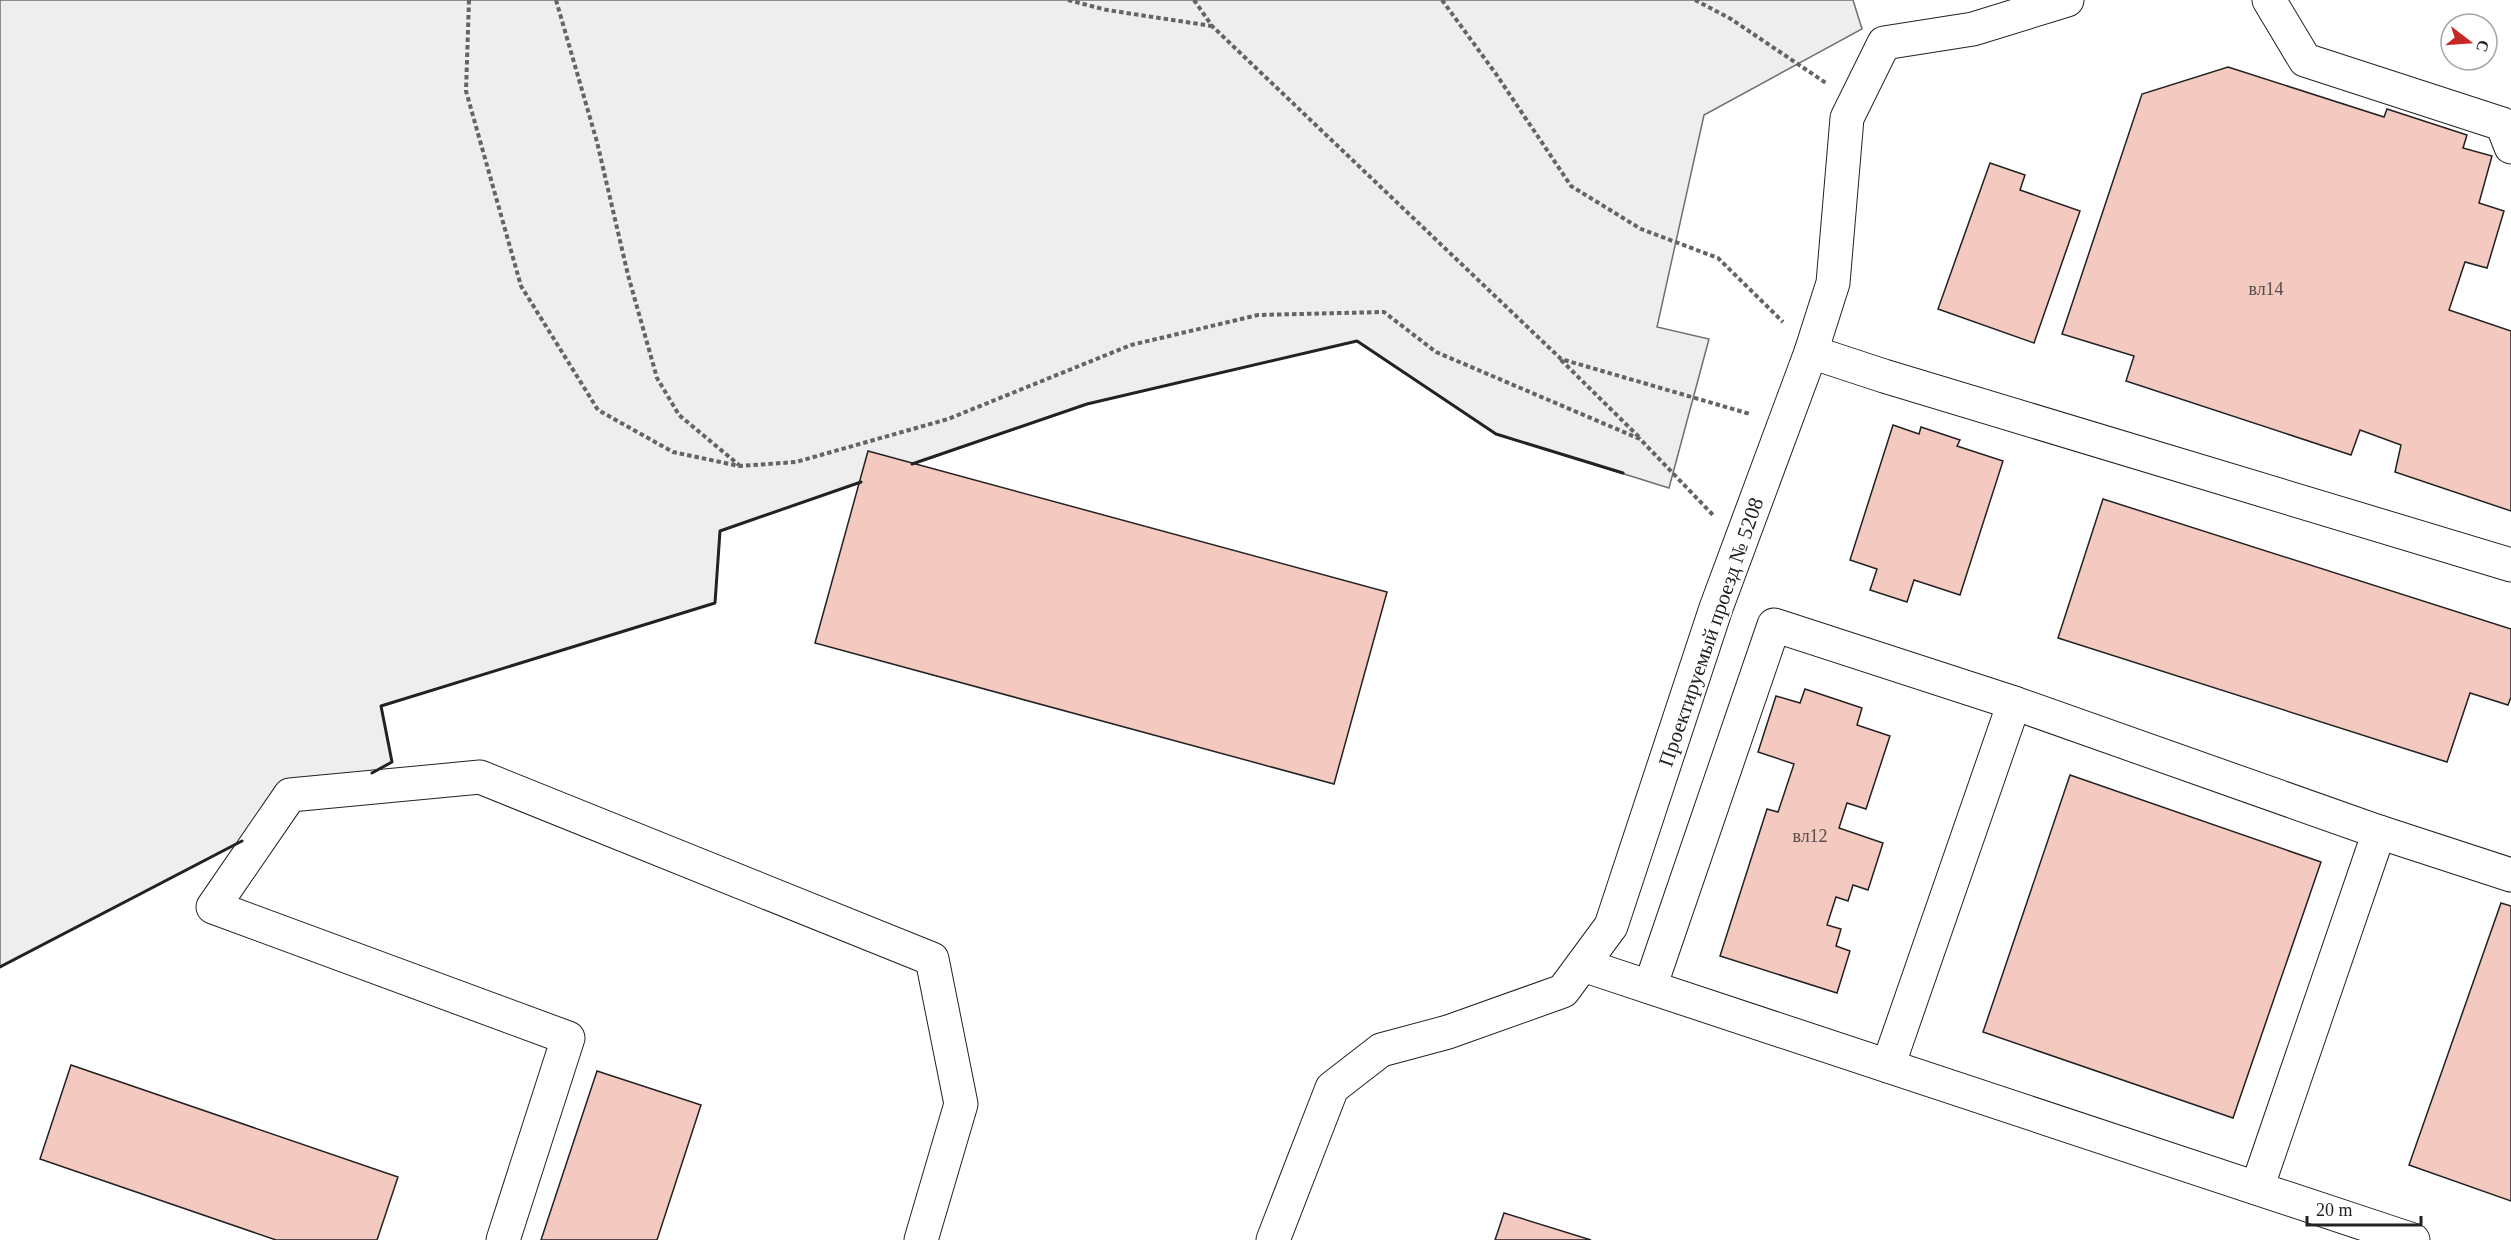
<svg xmlns="http://www.w3.org/2000/svg" width="2511" height="1240" font-family="Georgia,serif">
<style>
.green{fill:#eee;stroke:#6f6f6f;stroke-width:1.5}
.building{fill:#f3c9c0;stroke:#222;stroke-width:1.5}
.lines{fill:none;stroke-linecap:round;stroke-linejoin:round}
.minor-casing{stroke:#222;stroke-width:35}
.path{stroke:#646464;stroke-width:4;stroke-dasharray:4.5 3;stroke-linecap:butt}
.minor{stroke:#fff;stroke-width:33}
.wall{stroke:#222;stroke-width:3}
.labels{text-anchor:middle;stroke-width:4.5;stroke-linejoin:round;paint-order:stroke}
.number-label{font-size:18px;fill:#564c4a}
.street-label{font-size:21px;fill:#222;stroke:#fff}
</style>
<rect width="100%" height="100%" fill="#fff"/>
<path class="green" d="M 0,0 L 1853,0 L 1862,29 L 1704,115 L 1657,327 L 1709,339 L 1669,488 L 1496,434 L 1357,341 L 1087,404 L 720,531 L 715,603 L 381,706 L 392,762 L 0,967 Z"/>
<g class="building">
<path d="M 2228,67 L 2384,117 L 2387,109 L 2467,135 L 2463,148 L 2492,156 L 2479,203 L 2504,211 L 2487,268 L 2465,262 L 2449,310 L 2511,331 L 2511,511 L 2395,472 L 2401,445 L 2360,430 L 2351,455 L 2126,381 L 2134,356 L 2062,334 L 2142,94 Z"/>
<path d="M 1990,163 L 2025,175 L 2020,190 L 2080,211 L 2034,343 L 1938,309 Z"/>
<path d="M 1893,425 L 1919,434 L 1921,427 L 1960,440 L 1957,446 L 2003,461 L 1960,595 L 1914,580 L 1907,602 L 1870,590 L 1877,569 L 1850,560 Z"/>
<path d="M 868,451 L 1387,592 L 1334,784 L 815,643 Z"/>
<path d="M 2103,499 L 2511,629 L 2511,697 L 2508,705 L 2470,693 L 2447,762 L 2058,638 Z"/>
<path d="M 1805,689 L 1862,708 L 1857,725 L 1890,736 L 1866,809 L 1847,803 L 1839,828 L 1883,843 L 1868,890 L 1853,885 L 1848,901 L 1836,897 L 1827,925 L 1841,929 L 1836,946 L 1850,951 L 1837,993 L 1720,956 L 1767,809 L 1778,812 L 1794,764 L 1758,752 L 1776,696 L 1800,703 Z"/>
<path d="M 2070,775 L 2321,862 L 2233,1118 L 1983,1032 Z"/>
<path d="M 2501,903 L 2511,906 L 2511,1201 L 2409,1165 Z"/>
<path d="M 71,1065 L 398,1177 L 377,1240 L 276,1240 L 40,1159 Z"/>
<path d="M 597,1071 L 701,1105 L 657,1240 L 541,1240 Z"/>
<path d="M 1504,1213 L 1591,1240 L 1495,1240 Z"/>
</g>
<g class="lines">
<defs>
<g id="minor">
<path d="M 2269,0 L 2305,60 L 2502,124 L 2511,147"/>
<path d="M 1811,352 L 1884,376 L 2511,565"/>
<path d="M 2014,703 L 2379,832 L 2257,1188"/>
<path d="M 2379,832 L 2511,875"/>
<path d="M 1583,965 L 2413,1240"/>
<path d="M 1650,987 L 1774,625 L 2014,703 L 1888,1066"/>
<path d="M 503,1240 L 568,1038 L 213,907 L 290,795 L 480,777 L 932,959 L 961,1104 L 921,1240"/>
<path d="M 1273,1240 L 1332,1088 L 1381,1050 L 1448,1032 L 1563,991 L 1611,926 L 1716,608 L 1811,352 L 1833,283 L 1847,118 L 1884,43 L 1973,29 L 2067,0"/>
</g>
</defs>
<use href="#minor" class="minor-casing"/>
<g class="path">
<path d="M 469,0 L 466,91 L 521,286 L 598,410 L 673,452 L 739,466 L 796,462 L 948,419 L 1131,345 L 1258,315 L 1384,312 L 1436,352 L 1640,439 L 1713,515"/>
<path d="M 556,0 L 597,142 L 628,275 L 657,378 L 679,415 L 739,465"/>
<path d="M 1068,0 L 1107,10 L 1212,26"/>
<path d="M 1194,0 L 1212,26 L 1561,359 L 1750,414"/>
<path d="M 1442,0 L 1496,74 L 1571,186 L 1641,229 L 1718,258 L 1783,322"/>
<path d="M 1695,0 L 1731,19 L 1826,83"/>
<path d="M 1561,360 L 1639,437"/>
</g>
<use href="#minor" class="minor"/>
<g class="wall">
<path d="M 912,464 L 1087,404 L 1357,341 L 1496,434 L 1623,473"/>
<path d="M 372,773 L 392,762 L 381,706 L 715,603 L 720,531 L 861,482"/>
<path d="M 0,967 L 242,841"/>
</g>
</g>
<g class="labels">
<g class="number-label">
<text x="2266" y="295">вл14</text>
<text x="1810" y="842">вл12</text>
</g>
<g class="street-label">
<text transform="translate(1711 632) rotate(-71)" y="7">Проектируемый проезд № 5208</text>
</g>
</g>
<g transform="translate(2469 42) rotate(107)"><circle r="28" fill="#ffffff" stroke="#a7a7a7" stroke-width="1.5"/>
<path d="M0-4.5L10 22L0 15L-10 22Z" fill="#c62828"/>
<text y="-9" font-size="16" font-weight="bold" text-anchor="middle" fill="#222222">С</text>
</g>
<path d="M2307 1216v9h114v-9" fill="none" stroke="#222222" stroke-width="3"/>
<text x="2316" y="1216" font-size="18" fill="#222222" stroke="#ffffff" stroke-width="4.5" paint-order="stroke">20 m</text>
</svg>
